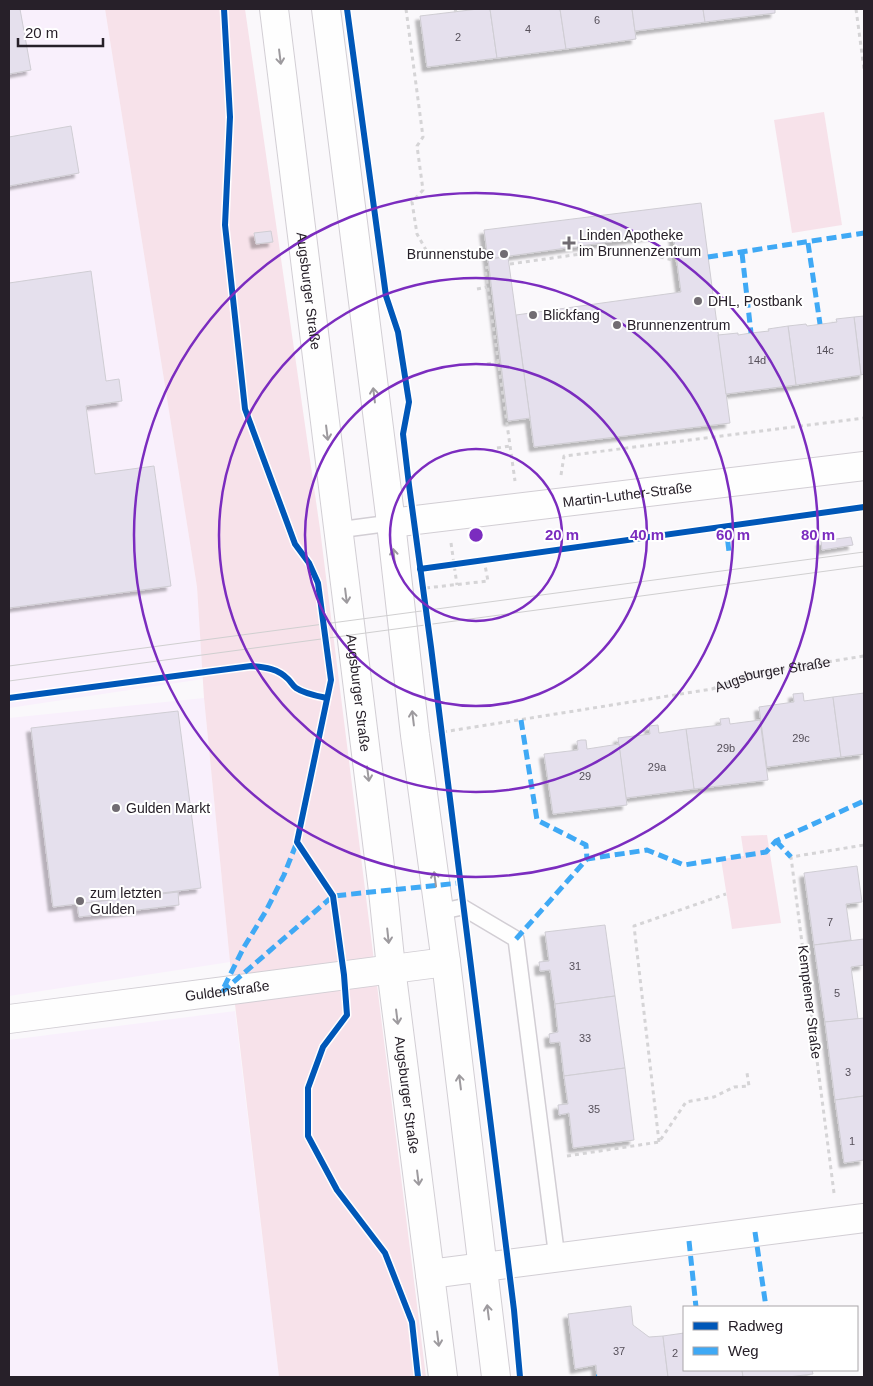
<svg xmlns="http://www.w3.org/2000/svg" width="873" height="1386" font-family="Arial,sans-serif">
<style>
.built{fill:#f9f0fc}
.green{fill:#f7e2ea}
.building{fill:#e5e0ed;stroke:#cfcdd3;filter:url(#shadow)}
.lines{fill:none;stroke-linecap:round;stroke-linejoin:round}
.lane-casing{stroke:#d2ced4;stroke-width:18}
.street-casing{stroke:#d2ced4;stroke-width:30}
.secondary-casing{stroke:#d2ced4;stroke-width:30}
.path{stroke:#d5d4d6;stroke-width:3;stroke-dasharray:4 4;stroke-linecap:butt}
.lane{stroke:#fefefe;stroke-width:15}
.street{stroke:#fefefe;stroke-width:28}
.secondary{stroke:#fefefe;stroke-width:28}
.tram{stroke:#d0cfd0;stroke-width:1}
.quiet{stroke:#3fa9f5;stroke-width:5;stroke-dasharray:10 5;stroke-linecap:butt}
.cycleway-casing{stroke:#fff;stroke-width:9}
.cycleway{stroke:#0057b8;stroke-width:6}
.oneway{stroke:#9d9a9e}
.ring{fill:none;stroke:#7b2cbf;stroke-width:2.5}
.poi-dot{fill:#716c72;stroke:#fff;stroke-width:2}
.labels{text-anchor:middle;stroke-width:4;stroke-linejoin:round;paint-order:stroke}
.number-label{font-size:11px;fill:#56505a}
.poi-label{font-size:14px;fill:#272029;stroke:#fff;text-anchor:start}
.street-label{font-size:14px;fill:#272029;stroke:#fff}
.centre{fill:#7b2cbf;stroke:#fff;stroke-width:2.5}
.ring-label{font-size:15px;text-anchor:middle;font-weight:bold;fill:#7b2cbf;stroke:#fff;stroke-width:4;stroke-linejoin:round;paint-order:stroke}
</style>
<defs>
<filter id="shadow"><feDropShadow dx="-4.5" dy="4.5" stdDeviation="1" flood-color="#0004"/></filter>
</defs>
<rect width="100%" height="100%" fill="#faf8fb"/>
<g class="built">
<path d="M 9,9 L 105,9 L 197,587 L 203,679 L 9,708 Z"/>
<path d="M 204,698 L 230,962 L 9,996 L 9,718 Z"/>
<path d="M 235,1011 L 279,1377 L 9,1377 L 9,1040 Z"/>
</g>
<g class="green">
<path d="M 105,9 L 245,9 L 320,529 L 426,1377 L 279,1377 L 230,962 L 204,698 L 197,587 Z"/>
<path d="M 824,112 L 842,225 L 792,233 L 774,120 Z"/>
<path d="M 767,835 L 781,923 L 732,929 L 721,859 L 744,856 L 741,836 Z"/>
</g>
<g class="building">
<path d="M 9,9 L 20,9 L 31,70 L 9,74 Z"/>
<path d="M 478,9 L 490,9 L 497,58 L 427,67 L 420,16 Z"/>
<path d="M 490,9 L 560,9 L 566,49 L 497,58 Z"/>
<path d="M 560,9 L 632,9 L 636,39 L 566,49 Z"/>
<path d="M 632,9 L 703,9 L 705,22 L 635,31 Z"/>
<path d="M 703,9 L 775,9 L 775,13 L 705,22 Z"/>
<path d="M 71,126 L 79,173 L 9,186 L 9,137 Z"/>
<path d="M 701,203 L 730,423 L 534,447 L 516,315 L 681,292 L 673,233 L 488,259 L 484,230 Z"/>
<path d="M 271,231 L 273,242 L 256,244 L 254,233 Z"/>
<path d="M 508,257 L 530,418 L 508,421 L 488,259 Z"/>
<path d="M 91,271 L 106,381 L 119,379 L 122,401 L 86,406 L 95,474 L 154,466 L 171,586 L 9,608 L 9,283 Z"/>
<path d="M 864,316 L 864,374 L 861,375 L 854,317 Z"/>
<path d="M 854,317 L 861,375 L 796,385 L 788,326 L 806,324 L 807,326 L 837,322 L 836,319 Z"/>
<path d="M 788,326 L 796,385 L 726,394 L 718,335 L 738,333 L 738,335 L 751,333 L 769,331 L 768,329 Z"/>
<path d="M 851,537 L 853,545 L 822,550 L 821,541 Z"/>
<path d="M 803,693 L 804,701 L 833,697 L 841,757 L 767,767 L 759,707 L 794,702 L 793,694 Z"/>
<path d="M 864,693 L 864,754 L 841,757 L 833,697 Z"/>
<path d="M 178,711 L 201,888 L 53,907 L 31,728 Z"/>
<path d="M 729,718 L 730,724 L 760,720 L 768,780 L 694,789 L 686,729 L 721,725 L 720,719 Z"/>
<path d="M 658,725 L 659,733 L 686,729 L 694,789 L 626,798 L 618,738 L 650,734 L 649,726 Z"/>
<path d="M 581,740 L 586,740 L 587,749 L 619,744 L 627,805 L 553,814 L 544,754 L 578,750 L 577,741 Z"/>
<path d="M 857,866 L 862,902 L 846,904 L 851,940 L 814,945 L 804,873 Z"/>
<path d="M 178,892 L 179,905 L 79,917 L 77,904 Z"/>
<path d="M 605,925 L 615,996 L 555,1004 L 550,970 L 540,971 L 539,962 L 549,961 L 545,932 Z"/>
<path d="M 864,939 L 864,965 L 851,967 L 858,1019 L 825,1022 L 814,945 Z"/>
<path d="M 615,996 L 625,1068 L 564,1076 L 560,1042 L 550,1043 L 549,1034 L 558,1032 L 555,1004 Z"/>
<path d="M 864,1018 L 864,1096 L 835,1100 L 825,1022 Z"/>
<path d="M 625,1068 L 634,1140 L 573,1148 L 569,1113 L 559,1115 L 558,1105 L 568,1104 L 564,1076 Z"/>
<path d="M 864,1096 L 864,1160 L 844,1163 L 835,1100 Z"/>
<path d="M 631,1306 L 633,1325 L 649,1337 L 663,1336 L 668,1377 L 597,1377 L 596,1365 L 575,1369 L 568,1314 Z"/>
<path d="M 684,1333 L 684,1370 L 742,1370 L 743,1377 L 668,1377 L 663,1336 Z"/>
<path d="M 742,1370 L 812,1370 L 813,1374 L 788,1377 L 743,1377 Z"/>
</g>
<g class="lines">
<defs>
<g id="lane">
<path d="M 338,530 L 391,523"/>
<path d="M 439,912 L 462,907 L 516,939 L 557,1258"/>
</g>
<g id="street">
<path id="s2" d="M 391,523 L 864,466"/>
<path id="s3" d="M 9,1019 L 446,962"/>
<path d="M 430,1274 L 864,1218"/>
</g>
<g id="secondary">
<path id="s4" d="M 274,9 L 383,891 L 391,968 L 443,1377"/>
<path d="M 326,9 L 391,523 L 415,735 L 446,962 L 496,1377"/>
</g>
</defs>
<use href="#lane" class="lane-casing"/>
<use href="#street" class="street-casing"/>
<use href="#secondary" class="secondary-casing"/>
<g class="path">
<path d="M 406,9 L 423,137 L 417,146 L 423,190 L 412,202 L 417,234 L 431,259"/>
<path d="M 455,9 L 456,12"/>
<path d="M 856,9 L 864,69"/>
<path d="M 510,264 L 623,248 L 677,261"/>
<path d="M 489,267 L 485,268 L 515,481"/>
<path d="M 477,289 L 487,287"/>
<path d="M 487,364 L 498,362"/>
<path d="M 497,448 L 510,446"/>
<path d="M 561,475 L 564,456 L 864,418"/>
<path d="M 451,543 L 457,585"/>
<path d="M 426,588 L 488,581 L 484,560"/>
<path id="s1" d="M 443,732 L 712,689 L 752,674 L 864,656"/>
<path d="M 659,1142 L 634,926 L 726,894"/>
<path d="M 567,1156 L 659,1142 L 686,1102 L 714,1097 L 734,1087 L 749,1086 L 747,1073"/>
<path d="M 834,1193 L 791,857 L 864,845"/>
</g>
<use href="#lane" class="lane"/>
<use href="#street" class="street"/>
<use href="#secondary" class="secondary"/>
<g class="tram">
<path d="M 9,666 L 864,552"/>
<path d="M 9,681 L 864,566"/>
</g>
<g class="quiet">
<path d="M 808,243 L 820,324"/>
<path d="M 742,253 L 751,333"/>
<path d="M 708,257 L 864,233"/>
<path d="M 726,526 L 729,552"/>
<path d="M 521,720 L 537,820 L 586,845 L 587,859"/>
<path d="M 776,841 L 791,857"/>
<path d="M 516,939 L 587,859 L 647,850 L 684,865 L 766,852 L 776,841 L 864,801"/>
<path d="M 224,987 L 244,947 L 266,911 L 284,875 L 297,842"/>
<path d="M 222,992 L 333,896 L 459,883"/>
<path d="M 755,1232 L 766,1307"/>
<path d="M 689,1241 L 696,1307"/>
<path d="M 596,1377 L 597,1377"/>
</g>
<defs>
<g id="cycleway">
<path d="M 224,9 L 230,117 L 225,225 L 245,409 L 295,544 L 309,563 L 318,583 L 331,680 L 297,842 L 333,896 L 344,975 L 347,1015 L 323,1047 L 308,1088 L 308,1136 L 337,1190 L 385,1253 L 412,1322 L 418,1377"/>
<path d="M 347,9 L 386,296 L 398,332 L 409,402 L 403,434 L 409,485 L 431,647 L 514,1310 L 520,1377"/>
<path d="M 420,569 L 864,507"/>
<path d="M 9,698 L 251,666 C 266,667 278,669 288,679 C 291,682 293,686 296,688 C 305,694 317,696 327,698"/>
</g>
</defs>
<use href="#cycleway" class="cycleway-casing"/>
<use href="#cycleway" class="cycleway"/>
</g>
<defs><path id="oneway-shaft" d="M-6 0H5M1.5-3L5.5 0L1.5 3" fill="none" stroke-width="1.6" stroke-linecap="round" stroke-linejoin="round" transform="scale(1.25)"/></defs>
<g class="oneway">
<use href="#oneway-shaft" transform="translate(280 57) rotate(83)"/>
<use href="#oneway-shaft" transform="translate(374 395) rotate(-97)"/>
<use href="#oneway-shaft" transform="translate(327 433) rotate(83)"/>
<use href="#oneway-shaft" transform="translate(394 556) rotate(-96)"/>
<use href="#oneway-shaft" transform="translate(346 596) rotate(83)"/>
<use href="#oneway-shaft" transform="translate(413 718) rotate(-97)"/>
<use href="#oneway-shaft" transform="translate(368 774) rotate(83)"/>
<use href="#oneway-shaft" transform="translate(435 879) rotate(-98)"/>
<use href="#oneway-shaft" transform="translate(388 936) rotate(84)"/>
<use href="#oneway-shaft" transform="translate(397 1017) rotate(83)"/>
<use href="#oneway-shaft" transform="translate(460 1082) rotate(-97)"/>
<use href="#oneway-shaft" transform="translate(418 1178) rotate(83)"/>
<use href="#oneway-shaft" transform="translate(488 1312) rotate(-97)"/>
<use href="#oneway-shaft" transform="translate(438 1339) rotate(83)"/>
</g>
<g class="ring">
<circle cx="476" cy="535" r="86"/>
<circle cx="476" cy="535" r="171"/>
<circle cx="476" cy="535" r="257"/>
<circle cx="476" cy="535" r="342"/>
</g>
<g class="poi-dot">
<path d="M566.5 235.5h5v5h5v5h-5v5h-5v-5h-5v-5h5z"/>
<circle cx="504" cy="254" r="5"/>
<circle cx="698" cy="301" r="5"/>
<circle cx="533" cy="315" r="5"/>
<circle cx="617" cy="325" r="5"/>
<circle cx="116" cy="808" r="5"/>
<circle cx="80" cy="901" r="5"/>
</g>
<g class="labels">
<g class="number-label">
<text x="597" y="24">6</text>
<text x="528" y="33">4</text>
<text x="458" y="41">2</text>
<text x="825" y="354">14c</text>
<text x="757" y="364">14d</text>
<text x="801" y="742">29c</text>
<text x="726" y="752">29b</text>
<text x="657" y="771">29a</text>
<text x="585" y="780">29</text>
<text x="830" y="926">7</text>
<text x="575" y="970">31</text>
<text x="837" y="997">5</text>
<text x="585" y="1042">33</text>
<text x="848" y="1076">3</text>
<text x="594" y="1113">35</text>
<text x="852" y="1145">1</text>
<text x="619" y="1355">37</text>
<text x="675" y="1357">2</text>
</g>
<g class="poi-label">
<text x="579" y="240">Linden Apotheke<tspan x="579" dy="16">im Brunnenzentrum</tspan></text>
<text x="494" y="259" text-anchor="end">Brunnenstube</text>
<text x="708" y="306">DHL, Postbank</text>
<text x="543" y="320">Blickfang</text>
<text x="627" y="330">Brunnenzentrum</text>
<text x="126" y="813">Gulden Markt</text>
<text x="90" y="898">zum letzten<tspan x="90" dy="16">Gulden</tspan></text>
</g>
<g class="street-label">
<text dy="5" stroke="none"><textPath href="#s4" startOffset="284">Augsburger Straße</textPath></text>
<text dy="5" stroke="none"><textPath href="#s2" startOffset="238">Martin-Luther-Straße</textPath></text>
<text dy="5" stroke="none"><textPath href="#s1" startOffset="335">Augsburger Straße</textPath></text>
<text dy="5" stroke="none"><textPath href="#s4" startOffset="689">Augsburger Straße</textPath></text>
<text dy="5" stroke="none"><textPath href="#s3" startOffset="220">Guldenstraße</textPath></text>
<text transform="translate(810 1002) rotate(83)" y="5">Kemptener Straße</text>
<text dy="5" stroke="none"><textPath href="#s4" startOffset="1094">Augsburger Straße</textPath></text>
</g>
</g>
<circle cx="476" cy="535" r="8" class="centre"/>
<g class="ring-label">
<text x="562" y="540">20 m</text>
<text x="647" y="540">40 m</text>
<text x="733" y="540">60 m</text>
<text x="818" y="540">80 m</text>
</g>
<rect width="873" height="1386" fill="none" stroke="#272029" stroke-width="20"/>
<rect x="683" y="1306" width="175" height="65" fill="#ffffff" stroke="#a9a6a9"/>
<rect x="693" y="1322" width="25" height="8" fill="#0057b8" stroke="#a9a6a9"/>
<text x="728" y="1331" font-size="15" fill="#272029">Radweg</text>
<rect x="693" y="1347" width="25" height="8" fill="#3fa9f5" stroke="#a9a6a9"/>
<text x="728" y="1356" font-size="15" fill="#272029">Weg</text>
<path d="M18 38v8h85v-8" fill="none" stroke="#272029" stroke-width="2.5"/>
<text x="25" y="38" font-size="15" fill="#272029" stroke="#ffffff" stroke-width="4" paint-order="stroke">20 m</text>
</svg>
